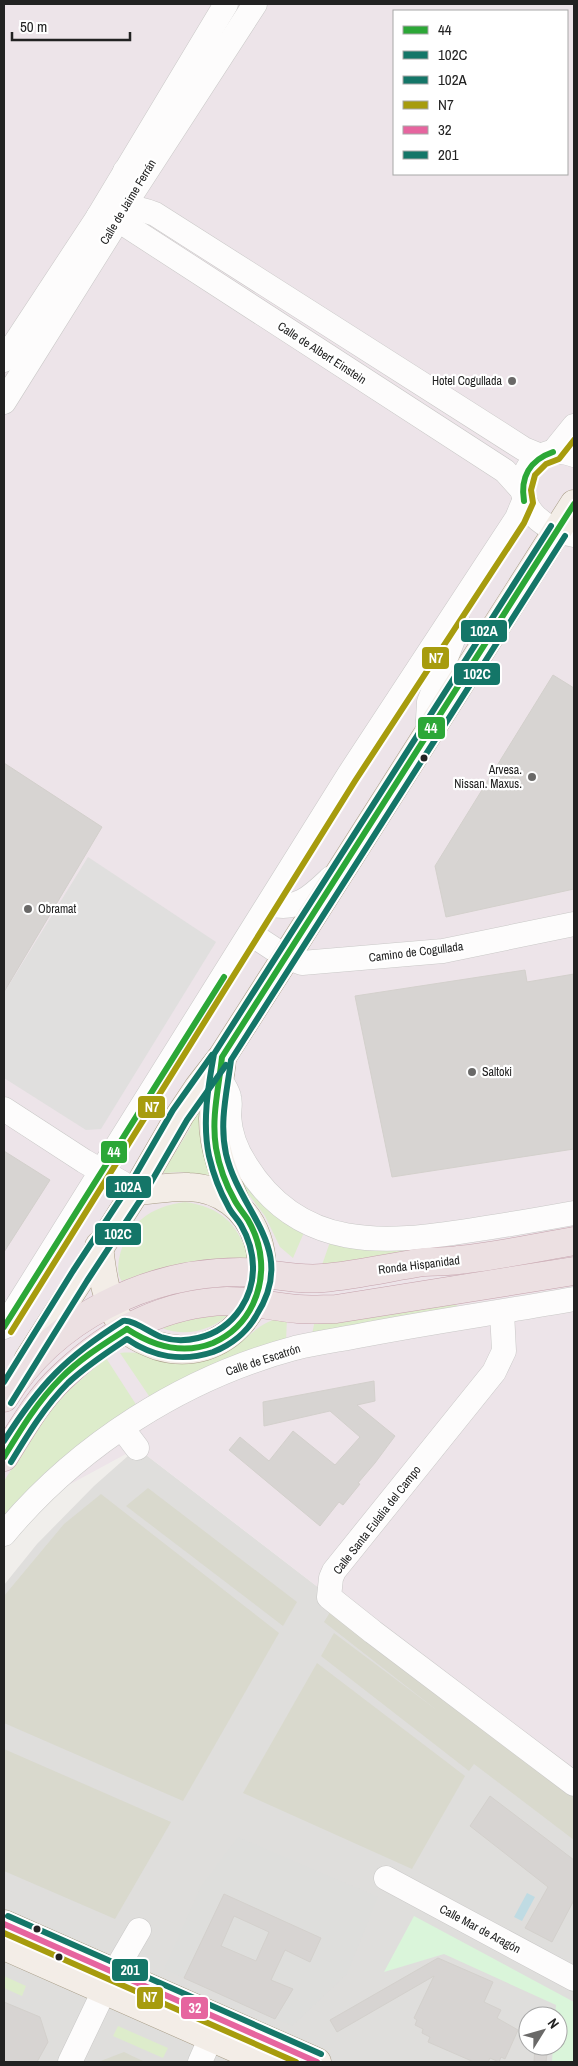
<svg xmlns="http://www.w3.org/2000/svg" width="578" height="2066" font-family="'Archivo Narrow',sans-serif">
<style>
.residential{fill:#dfdedc;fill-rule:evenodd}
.industrial{fill:#ede4e9;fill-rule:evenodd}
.religious{fill:#dededc}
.construction{fill:#d9d9cd}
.grass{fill:#ddeccb}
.park{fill:#daf5da}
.parking{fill:#e0dfde}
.water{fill:#bfdbe3}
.building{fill:#d7d4d2;stroke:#d3d0cc;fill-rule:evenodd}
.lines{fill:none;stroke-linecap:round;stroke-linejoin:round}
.minor-casing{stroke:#c9c8c7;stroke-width:25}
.major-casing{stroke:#a79c86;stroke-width:29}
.highway-casing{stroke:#c5a2ac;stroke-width:29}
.minor{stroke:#fdfcfc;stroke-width:24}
.major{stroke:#f3ede7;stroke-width:28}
.highway{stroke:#ece0e2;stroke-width:28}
.bus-1-casing{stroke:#fff;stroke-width:10}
.bus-2-casing{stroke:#fff;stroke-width:10}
.bus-3-casing{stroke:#fff;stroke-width:10}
.bus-4-casing{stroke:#fff;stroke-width:10}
.bus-5-casing{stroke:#fff;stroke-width:10}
.bus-6-casing{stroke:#fff;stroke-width:10}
.bus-1{stroke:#2ca737;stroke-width:6}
.bus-2{stroke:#147668;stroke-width:6}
.bus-3{stroke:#147668;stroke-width:6}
.bus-4{stroke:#a79c0e;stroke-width:6}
.bus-5{stroke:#e6659f;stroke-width:6}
.bus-6{stroke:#147668;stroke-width:6}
.poi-dot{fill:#6a6968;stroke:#fff;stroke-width:2}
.bus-dot{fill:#222;stroke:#fff;stroke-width:2}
.labels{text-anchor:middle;stroke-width:4.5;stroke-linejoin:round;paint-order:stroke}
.street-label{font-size:12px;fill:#222;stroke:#fff}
.poi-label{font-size:12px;fill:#222;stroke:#fff;text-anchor:end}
.line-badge{stroke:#fff;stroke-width:2}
.badge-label{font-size:14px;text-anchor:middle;font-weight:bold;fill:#fff}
</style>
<rect width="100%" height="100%" fill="#f0eeeb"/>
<path class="residential" d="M 137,1448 L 574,1784 L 574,2062 L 4,2062 L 4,1585 L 37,1544 L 94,1486 ZM 528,2016 L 558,2016 L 558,2046 L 528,2046 Z"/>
<path class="industrial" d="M 4,4 L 574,4 L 574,1784 L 137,1448 L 4,1520 ZM 394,11 L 567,11 L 567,174 L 394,174 Z"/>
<path class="religious" d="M 238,1837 L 378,1897 L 347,1974 L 292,2026 L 164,1969 L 201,1886 Z"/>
<g class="construction">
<path d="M 148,1488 L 297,1602 L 283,1626 L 126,1506 Z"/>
<path d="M 101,1494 L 279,1633 L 183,1801 L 4,1723 L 4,1596 L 64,1524 Z"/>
<path d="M 332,1609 L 574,1794 L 574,1840 L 474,1764 L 469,1771 L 321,1656 L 334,1633 L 438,1711 L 324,1622 Z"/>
<path d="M 317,1663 L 465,1776 L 412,1869 L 243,1793 Z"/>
<path d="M 4,1749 L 171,1822 L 115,1919 L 4,1871 Z"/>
<path d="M 124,2052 L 145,2062 L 97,2062 L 98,2062 Z"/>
</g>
<g class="grass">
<path d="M 200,1097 L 210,1175 L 181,1172 L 164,1173 L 164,1171 L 191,1127 L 189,1115 Z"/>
<path d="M 233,1160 L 305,1230 L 293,1258 L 280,1247 L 265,1216 L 242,1186 Z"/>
<path d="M 185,1202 C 220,1207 238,1223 248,1257 L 245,1259 C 202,1258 162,1266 122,1281 C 117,1276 118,1266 119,1259 C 126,1224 151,1206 185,1202 Z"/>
<path d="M 330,1242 C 371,1252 401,1251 442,1244 L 442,1247 L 322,1265 Z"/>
<path d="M 454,1304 L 458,1306 L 457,1308 L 312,1335 L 315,1319 Z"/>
<path d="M 232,1311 C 214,1330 186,1338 162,1328 L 161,1326 Z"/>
<path d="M 287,1317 L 286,1342 L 151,1399 L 120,1353 C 151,1350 184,1366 215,1357 C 245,1348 255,1319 287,1317 Z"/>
<path d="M 106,1358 L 137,1406 L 4,1519 L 4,1481 L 34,1433 L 51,1410 L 69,1390 Z"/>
<path d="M 4,1976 L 26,1986 L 22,1996 L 4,1988 Z"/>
<path d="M 118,2026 L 168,2048 L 163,2058 L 113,2036 Z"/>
</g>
<path class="park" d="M 414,1916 L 574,2002 L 574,2062 L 552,2062 L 553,2046 L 558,2046 L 558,2016 L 555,2016 L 556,2005 L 444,1954 L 384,1972 Z"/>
<path class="parking" d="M 88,857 L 216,942 L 101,1129 L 86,1130 L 4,1078 L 4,993 Z"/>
<path class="water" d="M 527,1893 L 535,1897 L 522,1921 L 514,1917 Z"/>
<g class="building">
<path d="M 553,675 L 574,688 L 574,889 L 446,917 L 435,866 Z"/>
<path d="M 4,763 L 102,827 L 4,992 Z"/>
<path d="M 525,970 L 527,982 L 574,974 L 574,1149 L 392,1177 L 355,996 Z"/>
<path d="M 4,1151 L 50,1180 L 4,1252 Z"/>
<path d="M 374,1381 L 375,1401 L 357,1405 L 395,1436 L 375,1463 L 358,1483 L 360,1484 L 343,1505 L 339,1502 L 320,1526 L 229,1450 L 240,1437 L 269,1461 L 293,1431 L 335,1465 L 360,1437 L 330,1411 L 264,1426 L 263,1402 Z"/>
<path d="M 490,1796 L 574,1860 L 574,1900 L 552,1942 L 525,1928 L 548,1887 L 470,1826 Z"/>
<path d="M 224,1894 L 321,1938 L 310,1962 L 285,1950 L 271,1980 L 293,1989 L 275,2019 L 184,1978 ZM 234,1916 L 269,1932 L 256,1961 L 221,1946 Z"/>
<path d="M 438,1958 L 493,1982 L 484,2002 L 501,2010 L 497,2018 L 518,2030 L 505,2059 L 501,2057 L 499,2062 L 490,2058 L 488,2062 L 474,2062 L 428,2042 L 430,2037 L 422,2033 L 423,2029 L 415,2025 L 417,2020 L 414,2018 L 434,1976 L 337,2032 L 330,2020 Z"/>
<path d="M 4,2002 L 40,2017 L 48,2042 L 37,2062 L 4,2062 Z"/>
<path d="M 535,2046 L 548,2046 L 546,2062 L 534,2062 Z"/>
</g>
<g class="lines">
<defs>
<g id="minor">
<path d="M 125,171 L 118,207 L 118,220 L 505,471 L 522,490"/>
<path d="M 98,217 C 121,205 130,205 155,214 L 524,449 L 541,456"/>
<path d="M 4,360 L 98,217 L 226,4"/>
<path d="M 4,402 L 118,220 L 124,206 L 255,4"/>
<path d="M 553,452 L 574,426"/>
<path d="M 574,455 C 521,434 492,519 574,535"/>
<path d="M 427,737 L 429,702 L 459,624"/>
<path d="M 270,904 C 297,912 313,895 331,878"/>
<path d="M 251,934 L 286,957 L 302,963 L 443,951 L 574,924"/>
<path d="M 221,1080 C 223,1085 228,1091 229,1097 C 231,1102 229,1110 229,1116 C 230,1134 236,1150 246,1165 C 300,1252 385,1244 473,1230 C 507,1225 541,1219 574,1213"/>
<path d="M 4,1109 L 84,1161 L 136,1191"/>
<path d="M 502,1312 L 504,1351 L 494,1372 L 334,1571 L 331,1578 L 329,1597 L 373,1632 L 574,1784"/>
<path d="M 4,1327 L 348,776 L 517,518 L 524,501"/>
<path d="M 122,1428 L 137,1448"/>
<path d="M 4,1534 C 78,1445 183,1378 295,1348 C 316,1343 337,1340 358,1336 C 430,1322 502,1312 574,1299"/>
<path d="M 386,1878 L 574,1979"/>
<path d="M 114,1973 L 139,1930"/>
<path d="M 70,2062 L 104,1991"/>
<path d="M 200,2062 L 211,2037"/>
</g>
<g id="major">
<path d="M 222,1058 C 221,1079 214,1099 213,1119 C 213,1150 225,1177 237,1205"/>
<path d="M 99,1246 C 102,1274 106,1306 125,1328 C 134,1337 147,1342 158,1346 C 225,1366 278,1300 257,1238 C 247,1208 220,1188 189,1187 C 171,1186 153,1190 136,1191"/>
<path d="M 28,1360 L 136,1191 L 180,1115 L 198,1088 L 222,1057 L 286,957 L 574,504"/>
<path d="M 4,1924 L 317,2062"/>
<path d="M 4,1946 L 267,2062"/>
</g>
<g id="highway">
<path d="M 4,1398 C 53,1318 147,1272 240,1272 C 268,1272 296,1281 323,1278 C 357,1275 391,1267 424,1262 C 436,1261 447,1262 458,1260 C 497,1256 536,1248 574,1241"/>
<path d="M 4,1457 C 21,1430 38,1399 62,1377 C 108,1333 162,1303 227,1301 C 251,1301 274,1307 298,1309 C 311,1310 324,1309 336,1309 L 574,1271"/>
</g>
</defs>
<use href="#minor" class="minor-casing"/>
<use href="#major" class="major-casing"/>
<use href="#highway" class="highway-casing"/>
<use href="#minor" class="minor"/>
<use href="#major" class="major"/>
<use href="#highway" class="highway"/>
<defs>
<g id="bus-1">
<path d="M 524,501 C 520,477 530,460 553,452"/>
<path d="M 4,1327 L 224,977"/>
<path d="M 127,1329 C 153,1346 183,1355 213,1343 C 231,1335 245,1321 253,1304 C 266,1276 263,1246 248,1220 C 244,1214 239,1208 235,1201 C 226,1185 219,1166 216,1148 C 211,1117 219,1087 222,1057 L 574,504"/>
<path d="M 4,1457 C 21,1429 38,1401 61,1378 C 81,1358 104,1344 127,1329"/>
</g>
<g id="bus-2">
<path d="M 11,1403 L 87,1281 L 143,1196 L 187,1120 L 226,1065"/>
<path d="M 11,1462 C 28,1434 45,1406 68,1383 C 86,1366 106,1353 127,1339 C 153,1357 183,1362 213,1352 C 231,1345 247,1332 256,1316 C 299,1249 240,1214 226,1154 C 219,1122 227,1092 231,1060 L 565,536"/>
</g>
<g id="bus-3">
<path d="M 4,1382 L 73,1271 L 129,1186 L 173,1110 L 212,1055"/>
<path d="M 4,1441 C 40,1384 66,1357 123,1321 C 133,1319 150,1333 161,1337 C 173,1341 186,1341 198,1338 C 216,1334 231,1323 241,1308 C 258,1282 256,1251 241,1225 C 237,1218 231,1213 228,1206 C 219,1190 213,1173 209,1156 C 202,1123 208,1087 214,1054 L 551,526"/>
</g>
<g id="bus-4">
<path d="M 11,1332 L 355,781 L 524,523 L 533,503 L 531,490 L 535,475 L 546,464 L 559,459 L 574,440"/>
<path d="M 4,1933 L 296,2062"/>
</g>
<path id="bus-5" d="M 4,1924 L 317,2062"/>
<path id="bus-6" d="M 8,1916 L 321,2054"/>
</defs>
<use href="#bus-1" class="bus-1-casing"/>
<use href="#bus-2" class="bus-2-casing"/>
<use href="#bus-3" class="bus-3-casing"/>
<use href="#bus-4" class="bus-4-casing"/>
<use href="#bus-5" class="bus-5-casing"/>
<use href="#bus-6" class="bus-6-casing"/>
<use href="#bus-1" class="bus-1"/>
<use href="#bus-2" class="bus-2"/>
<use href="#bus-3" class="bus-3"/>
<use href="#bus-4" class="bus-4"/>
<use href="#bus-5" class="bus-5"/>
<use href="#bus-6" class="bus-6"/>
</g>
<g class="poi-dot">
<circle cx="512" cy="381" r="5"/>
<circle cx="532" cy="777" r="5"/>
<circle cx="28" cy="909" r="5"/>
<circle cx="472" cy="1072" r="5"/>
</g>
<g class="bus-dot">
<circle cx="424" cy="758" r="4.5"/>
<circle cx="37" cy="1929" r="4.5"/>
<circle cx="59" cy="1957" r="4.5"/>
</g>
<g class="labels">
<g class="street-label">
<text transform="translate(128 202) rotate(-59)" y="4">Calle de Jaime Ferrán</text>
<text transform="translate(322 353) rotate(33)" y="4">Calle de Albert Einstein</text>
<text transform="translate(416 952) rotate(-7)" y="4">Camino de Cogullada</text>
<text transform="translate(419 1265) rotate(-7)" y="4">Ronda Hispanidad</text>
<text transform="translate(263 1360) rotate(-18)" y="4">Calle de Escatrón</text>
<text transform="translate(377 1520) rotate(-52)" y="4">Calle Santa Eulalia del Campo</text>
<text transform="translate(480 1929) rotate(28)" y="4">Calle Mar de Aragón</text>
</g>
<g class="poi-label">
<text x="502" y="385">Hotel Cogullada</text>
<text x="522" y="774">Arvesa.<tspan x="522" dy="14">Nissan. Maxus.</tspan></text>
<text x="38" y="913" text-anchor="start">Obramat</text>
<text x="482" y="1076" text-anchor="start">Saltoki</text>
</g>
</g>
<g class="line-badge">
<rect x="460" y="619" width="48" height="24" rx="5" fill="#147668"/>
<rect x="421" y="646" width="29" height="24" rx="5" fill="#a79c0e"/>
<rect x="453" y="662" width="48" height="24" rx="5" fill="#147668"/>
<rect x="417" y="716" width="29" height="24" rx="5" fill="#2ca737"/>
<rect x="137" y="1095" width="29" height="24" rx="5" fill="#a79c0e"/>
<rect x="100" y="1140" width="28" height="24" rx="5" fill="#2ca737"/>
<rect x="105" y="1175" width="47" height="24" rx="5" fill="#147668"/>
<rect x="94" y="1222" width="48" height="24" rx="5" fill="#147668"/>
<rect x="111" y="1958" width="38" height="24" rx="5" fill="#147668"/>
<rect x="136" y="1986" width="28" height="24" rx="5" fill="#a79c0e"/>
<rect x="180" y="1996" width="29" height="24" rx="5" fill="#e6659f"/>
</g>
<g class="badge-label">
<text x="484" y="636">102A</text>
<text x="436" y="663">N7</text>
<text x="477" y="679">102C</text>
<text x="431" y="733">44</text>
<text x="152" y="1112">N7</text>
<text x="114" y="1157">44</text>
<text x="128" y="1192">102A</text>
<text x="118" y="1239">102C</text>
<text x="130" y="1975">201</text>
<text x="150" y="2002">N7</text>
<text x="195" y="2013">32</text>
</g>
<rect width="578" height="2066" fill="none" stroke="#222222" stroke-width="10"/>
<rect x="393" y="10" width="175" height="165" fill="#ffffff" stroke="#a7a7a7"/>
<rect x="403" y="26" width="25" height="8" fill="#2ca737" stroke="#a7a7a7"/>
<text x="438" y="35" font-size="15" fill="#222222">44</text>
<rect x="403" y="51" width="25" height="8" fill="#147668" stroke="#a7a7a7"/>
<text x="438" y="60" font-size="15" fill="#222222">102C</text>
<rect x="403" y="76" width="25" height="8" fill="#147668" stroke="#a7a7a7"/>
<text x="438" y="85" font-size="15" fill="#222222">102A</text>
<rect x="403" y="101" width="25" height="8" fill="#a79c0e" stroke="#a7a7a7"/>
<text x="438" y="110" font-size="15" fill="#222222">N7</text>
<rect x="403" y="126" width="25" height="8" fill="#e6659f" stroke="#a7a7a7"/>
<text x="438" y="135" font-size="15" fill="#222222">32</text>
<rect x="403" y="151" width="25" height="8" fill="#147668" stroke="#a7a7a7"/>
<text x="438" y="160" font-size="15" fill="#222222">201</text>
<g transform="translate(543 2031) rotate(53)"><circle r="24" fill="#ffffff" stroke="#a7a7a7"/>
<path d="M0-4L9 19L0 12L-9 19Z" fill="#6a6968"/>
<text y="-8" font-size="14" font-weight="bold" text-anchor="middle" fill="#222222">N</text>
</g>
<path d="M12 32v8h118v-8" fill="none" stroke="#222222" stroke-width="2.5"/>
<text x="20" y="32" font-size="15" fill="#222222" stroke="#ffffff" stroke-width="4" paint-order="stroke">50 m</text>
</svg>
